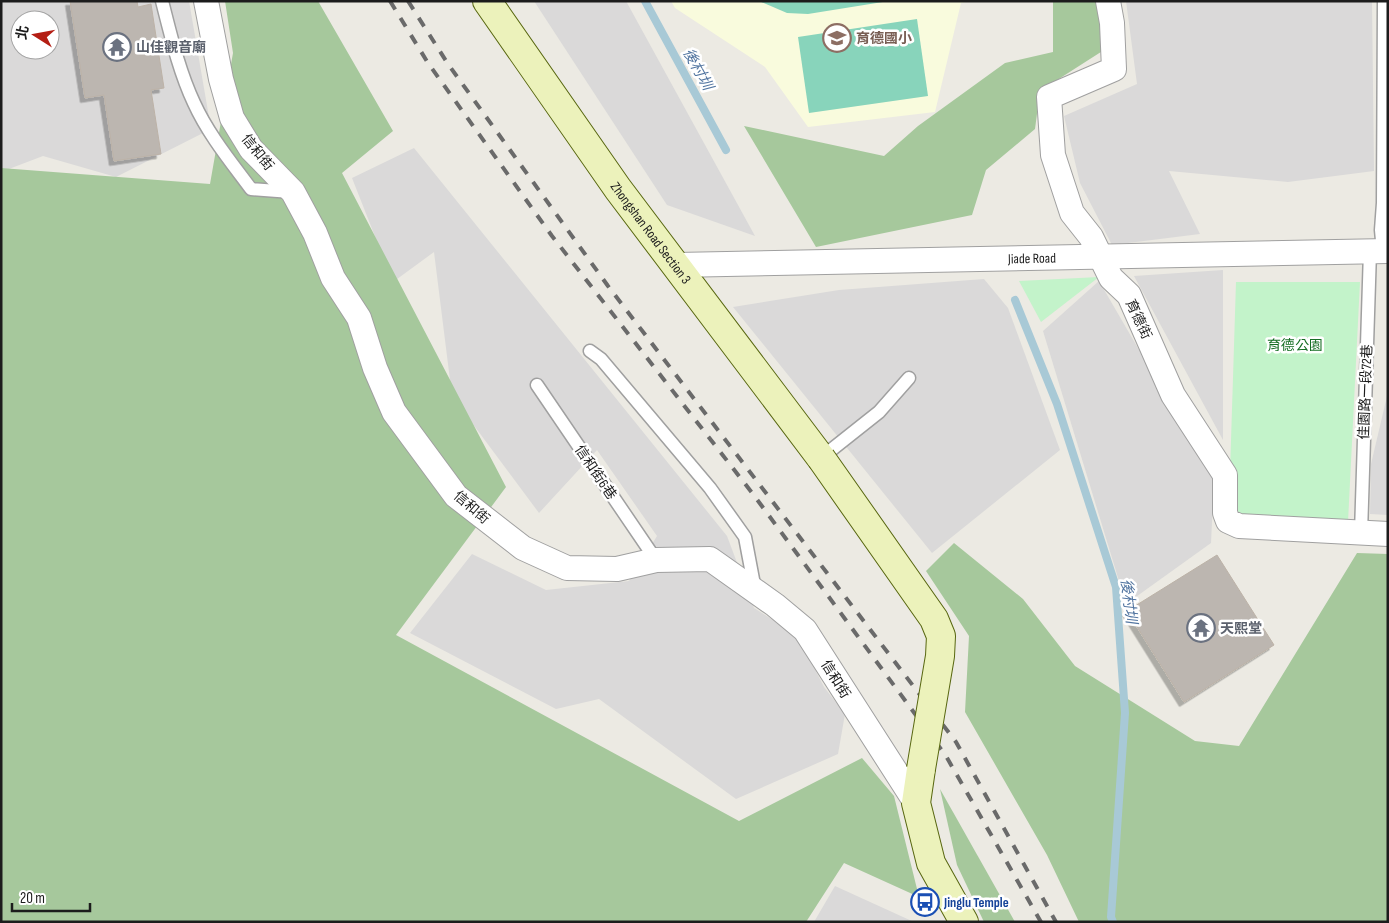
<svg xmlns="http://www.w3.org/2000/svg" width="1389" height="923" font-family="'Sofia Sans Condensed','Noto Sans TC',sans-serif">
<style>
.residential{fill:#dad9d9;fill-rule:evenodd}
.education{fill:#f9fbdd}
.forest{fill:#a6c89c}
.park{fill:#c3f3ca}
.pitch{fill:#88d4bb}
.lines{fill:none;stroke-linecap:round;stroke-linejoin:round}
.stream{stroke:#a8c9d6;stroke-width:8}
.building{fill:#bcb6b0;stroke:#bcb2a7;filter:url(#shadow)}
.lane-casing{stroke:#a0a0a0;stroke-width:15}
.street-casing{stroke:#a0a0a0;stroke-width:26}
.secondary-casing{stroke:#586710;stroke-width:30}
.lane{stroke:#fff;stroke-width:12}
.street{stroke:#fff;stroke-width:24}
.secondary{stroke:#ecf2bb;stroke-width:28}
.rail{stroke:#6a6a6a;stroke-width:4;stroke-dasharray:10 10;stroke-linecap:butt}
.secondary-bridge-casing{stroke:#586710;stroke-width:30;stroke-linecap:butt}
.secondary-bridge{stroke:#ecf2bb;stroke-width:28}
.labels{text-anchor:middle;stroke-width:5;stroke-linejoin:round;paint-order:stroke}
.education-label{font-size:14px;font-weight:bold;fill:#785e54;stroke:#fff;text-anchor:start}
.worship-label{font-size:14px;font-weight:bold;fill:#5b616d;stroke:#fff;text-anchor:start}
.street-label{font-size:14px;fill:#1c1c1c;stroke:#fff}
.park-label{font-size:14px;fill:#166e23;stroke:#fff}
.transit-label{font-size:14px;font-weight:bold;fill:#164399;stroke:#fff;text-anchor:start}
.water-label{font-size:15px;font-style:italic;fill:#5376a1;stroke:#fff}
</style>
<defs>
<filter id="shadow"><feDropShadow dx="-4.5" dy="4.5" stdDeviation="0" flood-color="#0004"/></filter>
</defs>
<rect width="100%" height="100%" fill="#eceae3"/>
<g class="residential">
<path d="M 1,1 L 189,1 L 211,129 L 116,177 L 43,156 L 1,172 ZM 20,20 L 50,20 L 50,50 L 20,50 Z"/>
<path d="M 534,1 L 626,1 L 755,236 L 667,205 Z"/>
<path d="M 1126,1 L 1372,1 L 1374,171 L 1288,182 L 1169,171 L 1200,234 L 1112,245 L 1080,183 L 1064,116 L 1137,84 Z"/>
<path d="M 414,148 L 727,536 L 754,608 L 798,636 L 824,687 L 845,714 L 838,754 L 736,799 L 599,699 L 556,709 L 410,633 L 472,554 L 546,590 L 629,581 L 657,536 L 597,450 L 539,513 L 452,396 L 434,252 L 393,282 L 352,178 Z"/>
<path d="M 1223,270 L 1223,440 L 1134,276 Z"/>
<path d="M 984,279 L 1008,308 L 1060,450 L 932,553 L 733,307 L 839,290 Z"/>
<path d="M 1099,281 L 1214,479 L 1211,543 L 1126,604 L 1043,331 Z"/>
<path d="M 1388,392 L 1388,515 L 1370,514 L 1371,464 Z"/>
<path d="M 835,886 L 914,922 L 814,922 Z"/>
</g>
<path class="education" d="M 671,1 L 972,1 L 961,3 L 935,112 L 808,127 L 765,67 L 675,8 Z"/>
<g class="forest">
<path d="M 225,1 L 318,1 L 393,131 L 342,173 L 506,487 L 396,635 L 739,821 L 862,758 L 894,796 L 919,897 L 844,863 L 806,922 L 1,922 L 1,168 L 210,184 L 233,53 Z"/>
<path d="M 1053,1 L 1098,1 L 1104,50 L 1040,91 L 1035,129 L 986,170 L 972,215 L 816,247 L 744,126 L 884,156 L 918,126 L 1005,63 L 1053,52 Z"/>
<path d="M 954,543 L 1023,599 L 1075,666 L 1195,741 L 1239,746 L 1357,553 L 1388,554 L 1388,922 L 1079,922 L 1047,855 L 965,712 L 969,636 L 926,571 Z"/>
<path d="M 940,789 L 1015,922 L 984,922 L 957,865 Z"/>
</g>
<g class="park">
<path d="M 1099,277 L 1041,322 L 1019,281 Z"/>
<path d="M 1236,282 L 1360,282 L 1348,522 L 1242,519 L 1229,504 Z"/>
</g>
<g class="pitch">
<path d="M 759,1 L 889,1 L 808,14 L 787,13 Z"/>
<path d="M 917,19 L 928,96 L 809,113 L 798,37 Z"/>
</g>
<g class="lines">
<g class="stream">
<path d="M 645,1 L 726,150"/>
<path d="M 1015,300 L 1057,404 L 1116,587 L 1125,713 L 1111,917 L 1113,922"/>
</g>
</g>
<g class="building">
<path d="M 70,1 L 137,1 L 138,7 L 151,4 L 164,88 L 151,90 L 161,154 L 114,161 L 104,95 L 85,98 Z"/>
<path d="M 1217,555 L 1274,645 L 1184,702 L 1127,611 Z"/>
</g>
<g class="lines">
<defs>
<g id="lane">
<path d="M 162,1 C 171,36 179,71 194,103 C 208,134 231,162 251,189 L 291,192"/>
<path d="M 1383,251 L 1381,230 L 1383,203 L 1384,1"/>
<path d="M 590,351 L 601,359 L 710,488 L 745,537 L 755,590"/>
<path d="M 537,385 L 656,560"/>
<path d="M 821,458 L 879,412 L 909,378"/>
<path d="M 1361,533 L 1370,251"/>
</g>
<g id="street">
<path d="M 206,1 L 221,79 L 232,118 L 251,149 L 293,192 L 315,233 L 333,278 L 359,318 L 375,368 L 394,412 L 456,496 L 523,548 L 567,568 L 617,569 L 656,560 L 710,559 L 775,605 L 805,630 L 916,803"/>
<path d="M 1108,1 L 1112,23 L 1114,69 L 1049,97 L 1053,155 L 1072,213 L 1091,237 L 1111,278 L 1129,295 L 1173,395 L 1225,475 L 1225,513 L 1228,521 L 1239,526 L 1388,534"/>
<path id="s1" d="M 676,265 L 1388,251"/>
</g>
<g id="secondary">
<path id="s2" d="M 487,1 L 618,189 L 821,458"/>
<path d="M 921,769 L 916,803 L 931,863 L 964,922"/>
</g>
</defs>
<use href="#lane" class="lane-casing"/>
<use href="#street" class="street-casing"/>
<use href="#secondary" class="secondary-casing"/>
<use href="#lane" class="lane"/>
<use href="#street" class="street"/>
<use href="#secondary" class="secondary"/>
<g class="rail">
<path d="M 390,1 L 428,63 L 552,236 L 753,494 L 946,756 L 1041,922"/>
<path d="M 408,1 L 448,64 L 608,286 L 956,742 L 1056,922"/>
</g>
<defs>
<path id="secondary-bridge" d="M 821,458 L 934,619 L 941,636 L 940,656 L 921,769"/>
</defs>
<use href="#secondary-bridge" class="secondary-bridge-casing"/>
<use href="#secondary-bridge" class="secondary-bridge"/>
</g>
<defs>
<symbol id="school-ring" viewBox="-11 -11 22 22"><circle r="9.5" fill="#fff" stroke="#8d6e63" stroke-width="1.5"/><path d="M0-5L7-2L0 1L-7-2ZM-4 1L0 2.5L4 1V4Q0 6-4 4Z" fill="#8d6e63"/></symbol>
<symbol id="temple-ring" viewBox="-11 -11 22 22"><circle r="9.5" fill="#fff" stroke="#6b7280" stroke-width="1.5"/><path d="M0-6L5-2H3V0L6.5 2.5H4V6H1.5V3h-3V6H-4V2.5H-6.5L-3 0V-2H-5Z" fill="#6b7280"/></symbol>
<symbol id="bus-ring" viewBox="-11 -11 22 22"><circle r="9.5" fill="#fff" stroke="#1a4fb4" stroke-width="1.5"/><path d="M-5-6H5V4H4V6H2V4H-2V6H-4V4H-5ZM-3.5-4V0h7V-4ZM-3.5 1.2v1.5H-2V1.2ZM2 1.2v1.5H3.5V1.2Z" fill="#1a4fb4"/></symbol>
</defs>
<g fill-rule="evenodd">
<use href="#school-ring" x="821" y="22" width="32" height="32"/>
<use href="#temple-ring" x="101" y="31" width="32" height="32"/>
<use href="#temple-ring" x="1185" y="612" width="32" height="32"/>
<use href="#bus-ring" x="909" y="886" width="32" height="32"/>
</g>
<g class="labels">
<g class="education-label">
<text x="856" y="43">育德國小</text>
</g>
<g class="worship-label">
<text x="136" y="52">山佳觀音廟</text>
<text x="1220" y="633">天熙堂</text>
</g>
<g class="street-label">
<text transform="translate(258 152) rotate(51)" y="5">信和街</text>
<text dy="5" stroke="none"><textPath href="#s2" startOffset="284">Zhongshan Road Section 3</textPath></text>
<text dy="5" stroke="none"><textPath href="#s1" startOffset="356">Jiade Road</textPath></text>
<text transform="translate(1139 319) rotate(65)" y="5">育德街</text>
<text transform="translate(1365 392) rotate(-88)" y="5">佳園路一段72巷</text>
<text transform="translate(596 472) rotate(56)" y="5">信和街6巷</text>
<text transform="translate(472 507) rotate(41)" y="5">信和街</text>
<text transform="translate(836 679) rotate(58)" y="5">信和街</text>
</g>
<g class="park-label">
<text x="1295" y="350">育德公園</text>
</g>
<g class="transit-label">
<text x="944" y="907">Jinglu Temple</text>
</g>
<g class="water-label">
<text transform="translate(698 69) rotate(61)" y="5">後村圳</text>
<text transform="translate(1129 601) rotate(83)" y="5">後村圳</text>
</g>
</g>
<rect width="1389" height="923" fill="none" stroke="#1c1c1c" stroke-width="5"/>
<g transform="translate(35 35) rotate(281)"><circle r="24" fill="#ffffff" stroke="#a4a4a4"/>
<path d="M0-4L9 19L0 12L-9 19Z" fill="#b41e14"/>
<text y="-8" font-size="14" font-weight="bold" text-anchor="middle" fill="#1c1c1c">北</text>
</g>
<path d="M12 903v8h78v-8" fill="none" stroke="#1c1c1c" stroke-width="2.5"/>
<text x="20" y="903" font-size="15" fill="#1c1c1c" stroke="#ffffff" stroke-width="4" paint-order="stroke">20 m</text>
</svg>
